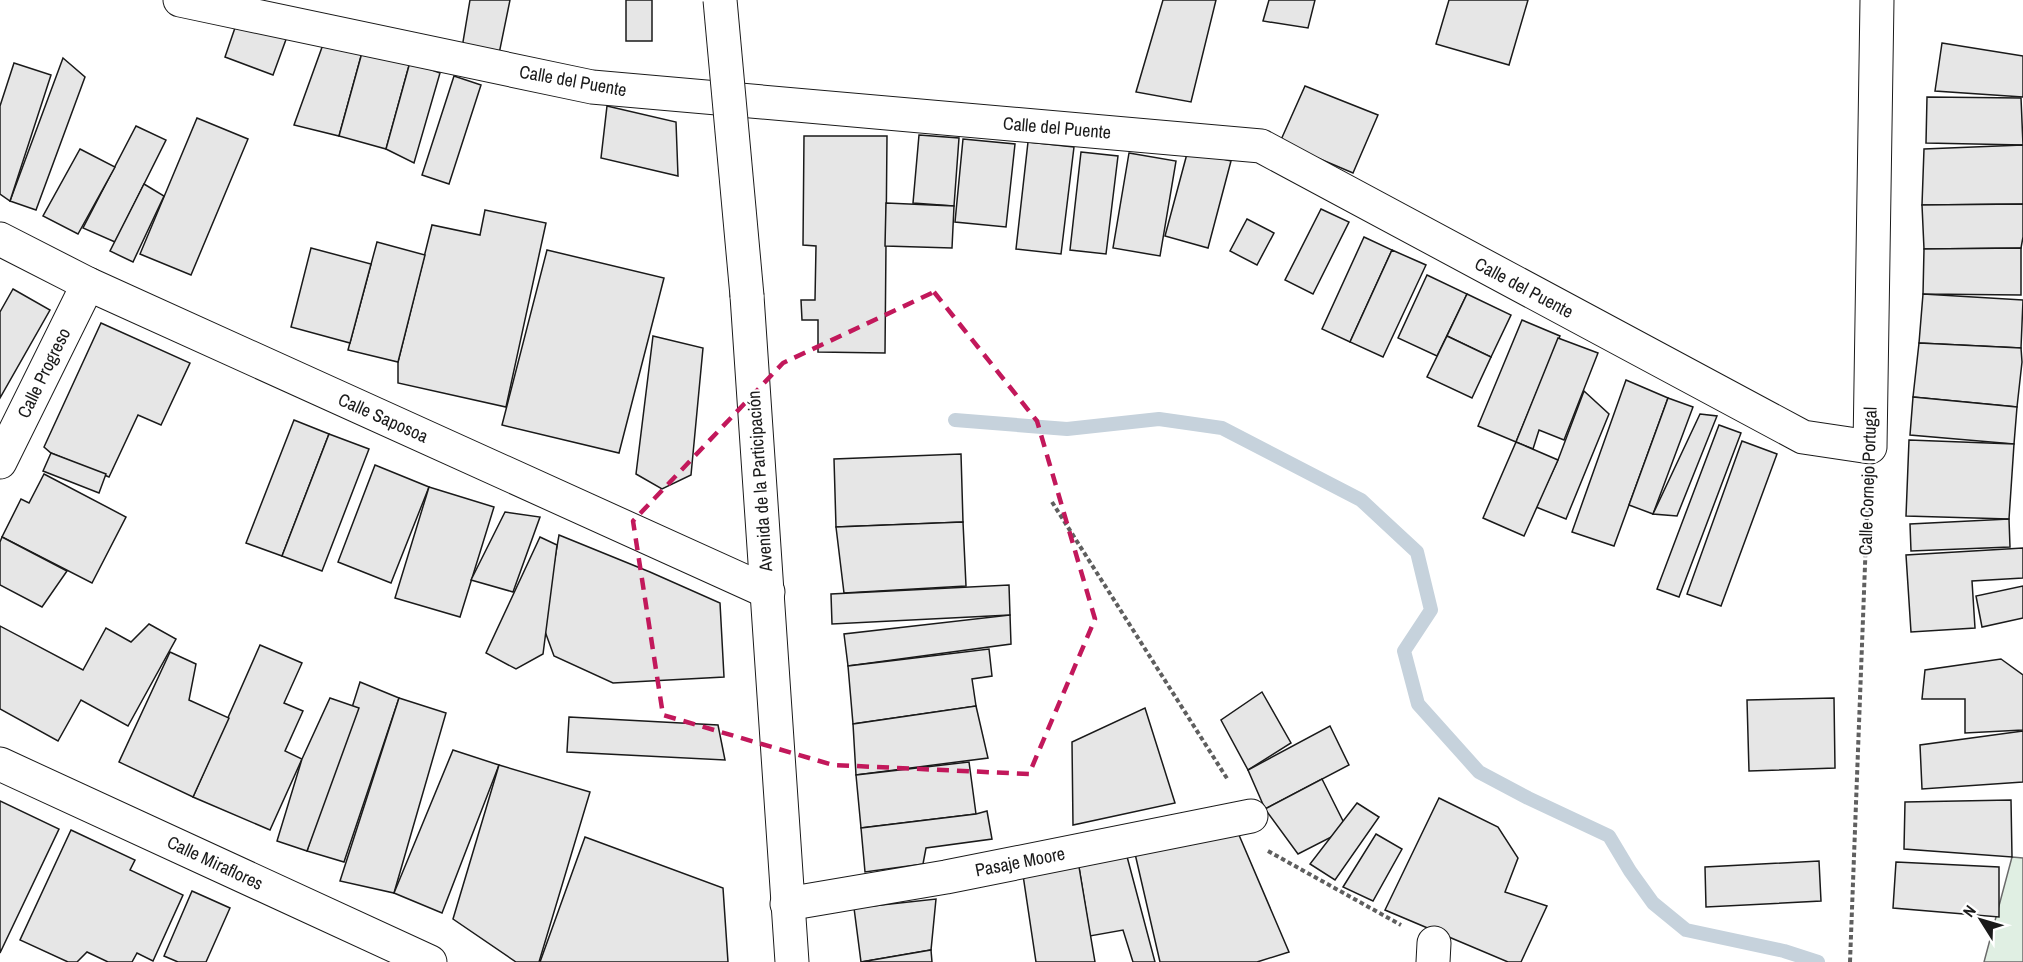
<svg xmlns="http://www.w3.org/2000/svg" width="2023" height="962" font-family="'Archivo Narrow',sans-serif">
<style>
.green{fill:#e0efe3;stroke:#6a6a6a;stroke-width:1.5}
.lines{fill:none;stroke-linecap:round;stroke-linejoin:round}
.stream{stroke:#c6d2dc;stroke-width:14}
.building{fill:#e6e6e6;stroke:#1a1a1a;stroke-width:1.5}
.minor-casing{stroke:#1a1a1a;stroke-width:35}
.major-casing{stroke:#1a1a1a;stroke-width:35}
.path{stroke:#5f5f5f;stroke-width:4;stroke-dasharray:4.5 3;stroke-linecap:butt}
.minor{stroke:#fff;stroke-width:33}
.major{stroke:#fff;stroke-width:33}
.major-bridge-casing{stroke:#1a1a1a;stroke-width:35;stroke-linecap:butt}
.major-bridge{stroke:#fff;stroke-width:33}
.marked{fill:none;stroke:#c2185b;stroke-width:4.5;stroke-dasharray:12 8;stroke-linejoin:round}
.labels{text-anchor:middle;stroke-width:4.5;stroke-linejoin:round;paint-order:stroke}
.street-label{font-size:18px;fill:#1a1a1a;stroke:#fff}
</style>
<rect width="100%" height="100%" fill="#fff"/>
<path class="green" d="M 2012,857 L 2023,858 L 2023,962 L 1984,962 Z"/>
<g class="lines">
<path class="stream" d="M 955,420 L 1067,429 L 1159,419 L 1222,428 L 1361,500 L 1417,552 L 1431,610 L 1404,651 L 1418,704 L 1479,772 L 1528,798 L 1609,836 L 1630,871 L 1653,903 L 1686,930 L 1784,951 L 1818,962"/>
</g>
<g class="building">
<path d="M 470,0 L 510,0 L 499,54 L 462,48 Z"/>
<rect x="626" y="0" width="26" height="41"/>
<path d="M 1163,0 L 1216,0 L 1191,102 L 1136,92 Z"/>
<path d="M 1269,0 L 1315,0 L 1308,28 L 1263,21 Z"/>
<path d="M 1449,0 L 1528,0 L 1509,65 L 1436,44 Z"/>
<path d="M 237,22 L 288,34 L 273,75 L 225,57 Z"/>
<path d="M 325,39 L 363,49 L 339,136 L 294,125 Z"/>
<path d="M 1942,43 L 2023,56 L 2023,97 L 1935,91 Z"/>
<path d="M 363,49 L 410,62 L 386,149 L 339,136 Z"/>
<path d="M 63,58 L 85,77 L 36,210 L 10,201 Z"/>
<path d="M 410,62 L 440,73 L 414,163 L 386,149 Z"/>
<path d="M 14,63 L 51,75 L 10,201 L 0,194 L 0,106 Z"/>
<path d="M 454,76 L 481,85 L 449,184 L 422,175 Z"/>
<path d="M 1305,86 L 1378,115 L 1353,173 L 1280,142 Z"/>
<path d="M 1927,97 L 2021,98 L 2023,145 L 1926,143 Z"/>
<path d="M 607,106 L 676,122 L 678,176 L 601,158 Z"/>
<path d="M 197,118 L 248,139 L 191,275 L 140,254 Z"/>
<path d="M 136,126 L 166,140 L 115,242 L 83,228 Z"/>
<path d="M 919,135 L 959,138 L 954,206 L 913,203 Z"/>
<path d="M 804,136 L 887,136 L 885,353 L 818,352 L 818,320 L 802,320 L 801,300 L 815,300 L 816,246 L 803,245 Z"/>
<path d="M 963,139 L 1015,144 L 1006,227 L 955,222 Z"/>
<path d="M 1028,142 L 1074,147 L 1061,254 L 1016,249 Z"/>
<path d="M 2023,145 L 2023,204 L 1922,205 L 1924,149 Z"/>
<path d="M 80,149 L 115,167 L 78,234 L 43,216 Z"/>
<path d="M 1188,150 L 1231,161 L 1208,248 L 1165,236 Z"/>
<path d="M 1081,152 L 1118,156 L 1106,254 L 1070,250 Z"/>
<path d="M 1129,153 L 1176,161 L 1160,256 L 1113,248 Z"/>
<path d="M 144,184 L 164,196 L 133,262 L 110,251 Z"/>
<path d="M 886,203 L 954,206 L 952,248 L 885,246 Z"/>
<path d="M 2023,204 L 2023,237 L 2021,248 L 1924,249 L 1922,205 Z"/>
<path d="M 1321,209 L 1349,222 L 1313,294 L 1285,280 Z"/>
<path d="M 485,210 L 546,223 L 506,407 L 398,383 L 398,362 L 432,225 L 480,235 Z"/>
<path d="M 1247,219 L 1274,233 L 1257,265 L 1230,251 Z"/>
<path d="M 1364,237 L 1392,250 L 1350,342 L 1322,329 Z"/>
<path d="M 377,242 L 425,255 L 398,362 L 348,350 Z"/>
<path d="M 311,248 L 371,264 L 350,343 L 291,327 Z"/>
<path d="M 2021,248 L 2021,295 L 1923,294 L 1924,249 Z"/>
<path d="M 547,250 L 664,278 L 619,453 L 502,425 Z"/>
<path d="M 1392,250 L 1426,265 L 1383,357 L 1350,342 Z"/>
<path d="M 1427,275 L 1467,294 L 1437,356 L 1398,338 Z"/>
<path d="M 13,289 L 50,310 L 0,398 L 0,312 Z"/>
<path d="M 1467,294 L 1511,315 L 1491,357 L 1447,336 Z"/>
<path d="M 1923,294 L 2023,300 L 2021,348 L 1919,343 Z"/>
<path d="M 1522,320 L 1560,336 L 1516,442 L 1478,426 Z"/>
<path d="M 101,323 L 190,363 L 161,425 L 138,415 L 109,477 L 51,453 L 44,447 Z"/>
<path d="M 653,336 L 703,348 L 691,475 L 662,489 L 636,474 Z"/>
<path d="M 1447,336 L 1491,357 L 1472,398 L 1427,377 Z"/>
<path d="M 1558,338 L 1598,353 L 1564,440 L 1539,430 L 1533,449 L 1516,442 Z"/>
<path d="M 1919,343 L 2021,348 L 2022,362 L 2017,407 L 1913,397 Z"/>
<path d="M 1626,380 L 1668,398 L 1614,546 L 1572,532 Z"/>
<path d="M 1584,391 L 1609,414 L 1566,519 L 1536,507 L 1558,460 Z"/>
<path d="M 1913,397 L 2017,407 L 2014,444 L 1910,435 Z"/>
<path d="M 1668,398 L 1693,407 L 1653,514 L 1629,505 Z"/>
<path d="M 1700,414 L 1717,416 L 1677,516 L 1653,514 Z"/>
<path d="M 294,420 L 329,434 L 282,556 L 246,543 Z"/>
<path d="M 1719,425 L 1741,433 L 1679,597 L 1657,589 Z"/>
<path d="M 329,434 L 369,449 L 322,571 L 282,556 Z"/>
<path d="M 1909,440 L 2014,444 L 2009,519 L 1906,516 Z"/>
<path d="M 1742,441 L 1777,454 L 1721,606 L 1687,594 Z"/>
<path d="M 1516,442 L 1558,460 L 1524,536 L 1483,518 Z"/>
<path d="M 51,453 L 106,474 L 99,493 L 43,471 Z"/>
<path d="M 961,454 L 963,522 L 836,527 L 834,459 Z"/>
<path d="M 375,465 L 429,487 L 391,583 L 338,562 Z"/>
<path d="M 44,474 L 126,517 L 92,583 L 2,537 L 21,499 L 29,503 Z"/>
<path d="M 429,487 L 494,507 L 460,617 L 395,598 Z"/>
<path d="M 505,512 L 540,517 L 513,592 L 471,580 Z"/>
<path d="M 2009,519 L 2010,547 L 1911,551 L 1910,524 Z"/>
<path d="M 963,522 L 966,586 L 844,593 L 836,527 Z"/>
<path d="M 559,535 L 650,572 L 720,603 L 724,677 L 613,683 L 554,656 L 543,626 Z"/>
<path d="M 2,537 L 67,571 L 42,607 L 0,585 L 0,542 Z"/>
<path d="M 540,537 L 557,545 L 543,654 L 516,669 L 486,653 Z"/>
<path d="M 2023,548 L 2023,578 L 1972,581 L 1975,628 L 1911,632 L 1906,555 Z"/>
<path d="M 1009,585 L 1010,615 L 832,624 L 831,594 Z"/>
<path d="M 2023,586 L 2023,618 L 1982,627 L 1976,596 Z"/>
<path d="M 1010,615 L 1011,644 L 848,666 L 844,634 Z"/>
<path d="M 149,624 L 176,639 L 128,726 L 81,700 L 58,741 L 0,709 L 0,626 L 83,670 L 106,628 L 131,642 Z"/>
<path d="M 260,645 L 302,663 L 284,703 L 303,711 L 285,751 L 302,759 L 270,830 L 193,797 Z"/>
<path d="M 989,649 L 992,676 L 972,679 L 976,706 L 853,724 L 848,666 Z"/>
<path d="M 170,652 L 196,664 L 189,700 L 229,718 L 193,797 L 119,762 Z"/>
<path d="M 2001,659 L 2023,675 L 2023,730 L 1965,733 L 1965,699 L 1922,699 L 1925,670 Z"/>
<path d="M 360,682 L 399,698 L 344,862 L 307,851 Z"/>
<path d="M 1262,692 L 1291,743 L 1248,770 L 1221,720 Z"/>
<path d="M 330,698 L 359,708 L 307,851 L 277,841 L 302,759 Z"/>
<path d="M 399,698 L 446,713 L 394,893 L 340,881 Z"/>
<path d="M 1834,698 L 1835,768 L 1749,771 L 1747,700 Z"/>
<path d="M 976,706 L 988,758 L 856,775 L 853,724 Z"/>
<path d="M 1145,708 L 1175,803 L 1073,825 L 1072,742 Z"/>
<path d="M 569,717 L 718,725 L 725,760 L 567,752 Z"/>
<path d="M 1330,726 L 1349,765 L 1265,809 L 1248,770 Z"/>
<path d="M 2023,731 L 2023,782 L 1922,789 L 1920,745 Z"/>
<path d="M 453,750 L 499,765 L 442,913 L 394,893 Z"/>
<path d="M 969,762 L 976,814 L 861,828 L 856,775 Z"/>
<path d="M 499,765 L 590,792 L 539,962 L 516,962 L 453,919 Z"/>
<path d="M 1322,779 L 1347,829 L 1298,854 L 1265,809 Z"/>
<path d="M 1439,798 L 1498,827 L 1518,858 L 1505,892 L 1547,906 L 1521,962 L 1508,962 L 1385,910 Z"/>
<path d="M 2011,800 L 2012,857 L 1904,849 L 1905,802 Z"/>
<path d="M 0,801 L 59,829 L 0,953 Z"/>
<path d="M 1357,803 L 1379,817 L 1335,880 L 1310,864 Z"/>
<path d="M 987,811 L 992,839 L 926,848 L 923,864 L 865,872 L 861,828 L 976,814 Z"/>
<path d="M 1230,814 L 1289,952 L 1257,962 L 1160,962 L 1133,845 Z"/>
<path d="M 71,830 L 135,860 L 130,870 L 183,895 L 153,961 L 137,953 L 132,962 L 108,962 L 87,952 L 77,962 L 68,962 L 20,940 Z"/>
<path d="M 1376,834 L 1402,849 L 1373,901 L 1343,887 Z"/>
<path d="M 585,837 L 723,888 L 728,962 L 540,962 Z"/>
<path d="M 1125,849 L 1155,962 L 1133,962 L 1123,930 L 1090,936 L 1078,861 Z"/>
<path d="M 1078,861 L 1095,962 L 1036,962 L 1023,875 Z"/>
<path d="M 1819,861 L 1821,901 L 1706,907 L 1705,867 Z"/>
<path d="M 1896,862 L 1999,867 L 1999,917 L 1893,908 Z"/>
<path d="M 192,891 L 230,908 L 206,962 L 178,962 L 164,956 Z"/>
<path d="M 936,899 L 931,950 L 861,962 L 854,908 Z"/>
<path d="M 931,950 L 932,962 L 861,962 Z"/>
</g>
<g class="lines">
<defs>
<g id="minor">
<path d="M 180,0 L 592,87 L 1261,146 L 1803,437 L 1870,447 L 1877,0"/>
<path d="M 0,239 L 88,284 L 768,592"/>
<path d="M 0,462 L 88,284"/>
<path d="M 0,764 L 430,962"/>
<path d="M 787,904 L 946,877 L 1251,816"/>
<path d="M 1433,962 L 1434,943"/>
</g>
<path id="major" d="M 747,296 L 792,962"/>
</defs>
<use href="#minor" class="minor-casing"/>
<use href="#major" class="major-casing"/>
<g class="path">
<path d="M 1052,502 L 1228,780"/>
<path d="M 1268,851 L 1401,925"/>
<path d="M 1850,962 L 1868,486"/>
</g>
<use href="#minor" class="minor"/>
<use href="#major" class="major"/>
<defs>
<path id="major-bridge" d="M 720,0 L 747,296"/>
</defs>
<use href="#major-bridge" class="major-bridge-casing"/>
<use href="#major-bridge" class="major-bridge"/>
</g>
<path class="marked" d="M 934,292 L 1037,421 L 1095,619 L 1029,774 L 833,765 L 663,715 L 633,521 L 783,363 Z"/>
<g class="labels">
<g class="street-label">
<text transform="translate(573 81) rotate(10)" y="6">Calle del Puente</text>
<text transform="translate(1057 128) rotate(5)" y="6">Calle del Puente</text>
<text transform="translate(1524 288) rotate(28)" y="6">Calle del Puente</text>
<text transform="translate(44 373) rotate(-64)" y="6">Calle Progreso</text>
<text transform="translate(383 418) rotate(24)" y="6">Calle Saposoa</text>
<text transform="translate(760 481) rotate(-94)" y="6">Avenida de la Participación</text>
<text transform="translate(1868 481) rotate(-88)" y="6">Calle Cornejo Portugal</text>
<text transform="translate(1020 862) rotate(-11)" y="6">Pasaje Moore</text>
<text transform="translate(215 863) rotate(25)" y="6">Calle Miraflores</text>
</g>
</g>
<g transform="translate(1981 920) rotate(307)" stroke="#ffffff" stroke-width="4.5" paint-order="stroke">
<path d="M0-4.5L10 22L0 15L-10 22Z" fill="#1a1a1a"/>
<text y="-9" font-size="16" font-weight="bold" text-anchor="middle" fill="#1a1a1a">N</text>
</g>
</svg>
